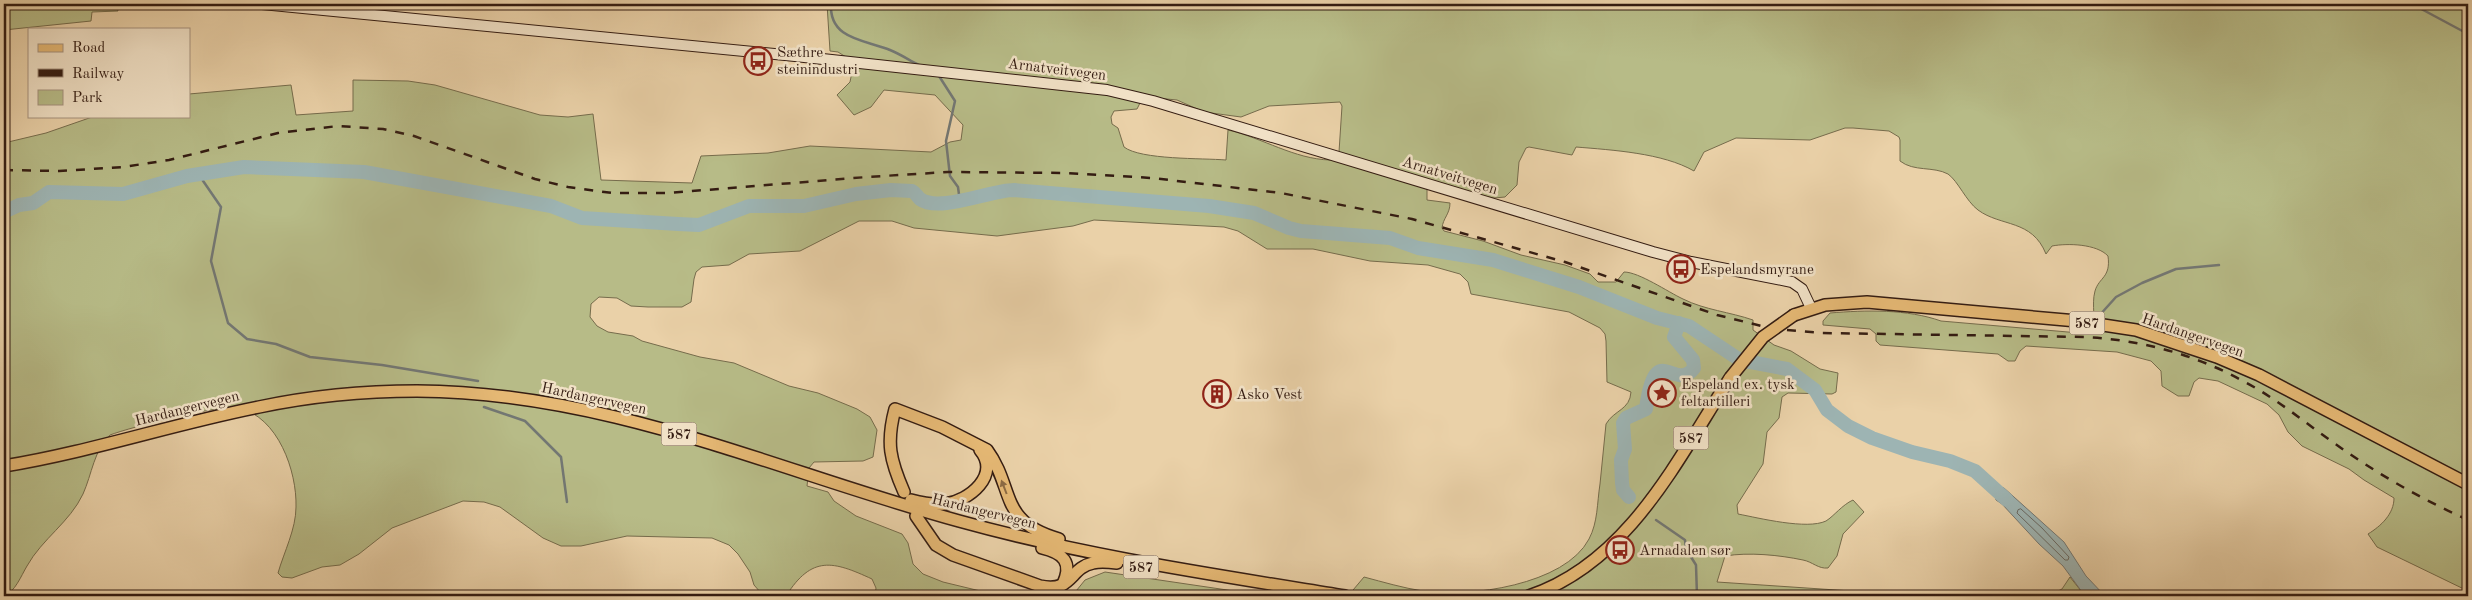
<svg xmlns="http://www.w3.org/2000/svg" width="2472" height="600" font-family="'Old Standard TT',serif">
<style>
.green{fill:#b7bb87;stroke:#766c4c;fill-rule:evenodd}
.water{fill:#9db4b3;stroke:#737773}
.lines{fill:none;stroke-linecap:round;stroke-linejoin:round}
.shore{stroke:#686862;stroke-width:1}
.stream{stroke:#737773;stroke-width:2.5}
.river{stroke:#9db4b3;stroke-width:14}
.secondary-casing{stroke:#341c12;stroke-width:12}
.primary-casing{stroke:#341c12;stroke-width:14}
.secondary{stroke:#f1e1c6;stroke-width:10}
.primary{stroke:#e5b874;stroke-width:11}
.rail{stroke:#341c12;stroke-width:2.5;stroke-dasharray:9 9;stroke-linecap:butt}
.primary-bridge-casing{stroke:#341c12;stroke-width:14;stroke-linecap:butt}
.primary-bridge{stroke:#e5b874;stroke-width:11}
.oneway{fill:#8c6a43}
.labels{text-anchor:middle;stroke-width:5;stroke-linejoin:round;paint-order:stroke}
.shield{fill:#f1e1c6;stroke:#6d5748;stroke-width:1}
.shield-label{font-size:14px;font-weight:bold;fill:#341c12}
.poi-label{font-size:15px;fill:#341c12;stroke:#f1e1c6;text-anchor:start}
.street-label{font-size:15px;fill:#341c12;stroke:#f1e1c6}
</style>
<rect width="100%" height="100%" fill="#ead1a8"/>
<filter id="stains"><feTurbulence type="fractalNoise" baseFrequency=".004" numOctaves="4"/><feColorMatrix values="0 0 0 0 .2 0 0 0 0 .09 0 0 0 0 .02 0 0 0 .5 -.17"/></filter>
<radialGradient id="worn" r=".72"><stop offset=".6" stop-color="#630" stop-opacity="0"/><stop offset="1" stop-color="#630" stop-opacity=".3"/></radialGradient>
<g class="green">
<path d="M 4,4 L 116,4 L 118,11 L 92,12 L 91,21 L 4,30 Z"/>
<path d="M 827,4 L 2468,4 L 2468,591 L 2377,547 L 2368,534 C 2381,526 2394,514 2394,498 L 2364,480 L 2349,469 L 2302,446 L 2288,432 L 2279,415 L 2267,404 L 2218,381 L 2199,378 L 2194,382 L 2189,396 L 2178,396 L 2162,386 L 2161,371 L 2151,361 L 2117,352 L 2026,346 L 2020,351 L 2015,361 L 2008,361 L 1998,354 L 1880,345 L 1876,341 L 1876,334 L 1870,329 L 1823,325 L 1823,321 L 1830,313 C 1866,310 1907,309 1941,321 L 2091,334 C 2097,321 2091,305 2095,291 C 2099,277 2111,278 2108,256 C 2097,244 2068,243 2052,246 L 2046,254 C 2032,219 2001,227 1978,210 C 1966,201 1958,181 1948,174 C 1933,166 1914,172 1900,161 L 1900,140 L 1899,137 L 1889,131 L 1853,128 L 1845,128 L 1810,140 L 1736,138 L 1704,152 L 1694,171 C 1663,153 1612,150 1576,147 L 1572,155 L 1529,147 L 1526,148 L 1519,162 L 1517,185 L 1505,197 L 1494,198 L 1427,185 L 1427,200 L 1450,203 C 1450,214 1443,218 1442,228 L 1444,231 L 1483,241 L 1521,255 L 1565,265 L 1590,274 L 1598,282 L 1616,282 L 1624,272 C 1639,272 1668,292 1683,299 C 1705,310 1730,312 1753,320 L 1753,330 L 1774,345 L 1791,351 L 1820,369 L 1838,373 L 1836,392 L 1832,394 L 1788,393 L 1782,397 L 1779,418 L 1767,432 L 1763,464 L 1737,505 L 1738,514 C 1759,518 1807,530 1826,521 C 1834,516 1842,505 1853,500 L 1864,512 L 1843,534 L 1837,556 L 1828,568 C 1818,569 1813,562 1803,560 C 1779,555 1749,552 1725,556 L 1717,582 L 1866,592 L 1870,596 L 1348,596 L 1364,577 C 1383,582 1403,588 1423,591 C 1469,598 1565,585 1589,539 C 1598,522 1597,503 1600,484 C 1602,464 1604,444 1606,424 C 1614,410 1630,410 1631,392 L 1607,382 L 1606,341 L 1605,334 L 1600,328 L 1569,312 L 1471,294 L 1468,282 L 1460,274 L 1428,265 L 1370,261 L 1313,249 L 1267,249 L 1238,231 L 1224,227 L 1094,220 L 1073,226 L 997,236 L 914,228 L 892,221 L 859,221 L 800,251 L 749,254 L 729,265 L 702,267 L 696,272 L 694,279 L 691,302 L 682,307 L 648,307 L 631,306 L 617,298 L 599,297 L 591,304 L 590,317 L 597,326 L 608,332 L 633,336 L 642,341 L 700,357 L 734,363 L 789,386 L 818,393 L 857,409 L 870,417 L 877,430 L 873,457 L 863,461 L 814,462 L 809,468 L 807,486 L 828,492 L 834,501 L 856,516 L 902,534 L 908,543 L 913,564 L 923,574 L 943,582 L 1001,596 L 875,596 L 876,588 L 872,579 C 833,561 812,555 786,596 L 767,596 L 761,593 L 754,585 L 750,572 L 738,554 L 729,545 L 712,538 L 627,536 L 581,546 L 561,546 L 543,538 L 500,507 L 484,502 L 463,501 L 392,528 L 359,554 L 340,565 L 322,567 L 292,578 L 282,577 L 278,573 C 284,552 296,529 296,507 C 297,471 278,417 239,408 C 221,404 131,427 110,435 C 94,450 92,474 83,494 C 70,522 42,539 27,566 C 21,576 15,592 4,596 L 4,143 L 46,133 L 95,116 L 189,116 L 189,94 L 291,85 L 296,115 L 353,111 L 353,80 L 408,81 L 435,85 L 540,115 L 568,117 L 593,114 L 601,180 L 692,183 L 701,156 L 768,153 L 810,146 L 931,152 L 950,142 L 961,140 L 963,125 L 935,95 L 884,90 L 871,107 L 854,115 L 837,95 L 850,82 L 854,62 L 838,52 L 830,51 ZM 1146,97 L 1177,100 L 1204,112 L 1241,117 L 1269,106 L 1340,102 L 1342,106 L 1339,152 L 1330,160 C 1294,159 1263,138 1228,130 L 1226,160 C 1202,158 1141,160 1124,147 L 1118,128 L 1112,124 L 1111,117 L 1114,111 L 1137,109 L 1142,99 Z"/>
<path d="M 1105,572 L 1268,596 L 1072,596 L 1085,580 Z"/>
<path d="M 2070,577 L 2085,596 L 2048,596 L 2062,589 Z"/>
</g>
<path class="water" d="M 1997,486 L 2004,488 L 2064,542 L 2086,576 L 2105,596 L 2085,596 L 2063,566 L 2039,544 L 2002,504 L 1996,500 L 1994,489 Z"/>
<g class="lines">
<path class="shore" d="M 2021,509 L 2042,528 L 2069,557 L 2068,560 L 2065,560 L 2017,513 L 2018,510 Z"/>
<g class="stream">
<path d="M 831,4 C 829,40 866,40 890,50 C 900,54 909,60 919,65"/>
<path d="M 2412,4 L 2468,34"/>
<path d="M 939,76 L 955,101 L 946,141 L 950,176 L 958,187 L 960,202"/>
<path d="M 199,175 L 221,207 L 211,261 L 228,323 L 247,339 L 276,344 L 310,357 L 382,365 L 478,381"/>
<path d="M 2098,317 L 2116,297 L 2142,283 L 2176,269 L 2219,265"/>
<path d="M 484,407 L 525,421 L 561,457 L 567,502"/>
<path d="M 1656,520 L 1685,540 L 1686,549 L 1696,565 L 1697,596"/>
</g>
<g class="river">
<path d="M 4,212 L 19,205 L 33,203 L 49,192 L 123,194 L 187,176 L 244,167 L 364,172 L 551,206 L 582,218 L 678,224 L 699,225 L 749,206 L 804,206 L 856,194 L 891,190 L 912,191 C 916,193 917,196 920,199 C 939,213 991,190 1014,190 L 1209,206 L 1254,213 L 1289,228 L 1301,231 L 1390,238 L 1418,248 L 1493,260 L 1579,287 L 1657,318 L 1689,326 L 1740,360 L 1787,369 L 1815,390 L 1827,410 L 1848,426 L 1872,438 L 1912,452 L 1950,461 L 1975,471 L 2007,500"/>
<path d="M 1629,497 L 1623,490 L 1622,483 L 1621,460 L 1625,449 L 1623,423 L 1626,418 L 1646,409 C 1655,337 1675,394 1694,368 L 1693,360 L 1674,337 L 1679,323"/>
</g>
<defs>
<path id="secondary" d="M 262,4 L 795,56 L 1107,90 L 1153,101 L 1653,252 L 1691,262 L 1792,282 L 1802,289 L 1811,308"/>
<g id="primary">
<path d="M 1794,315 L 1825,305 L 1867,302 L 2077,321 L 2136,330 L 2217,357 L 2259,375 L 2468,484"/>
<path d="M 4,466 C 90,452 173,424 259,407 C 311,396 364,391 417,391 C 610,392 776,471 959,521 C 1085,556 1216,575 1345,596"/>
<path d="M 904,492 C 890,460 886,443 895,409 L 942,427 L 987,450 C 1015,488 998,522 1059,539"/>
<path d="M 911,500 C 922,503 934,505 945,504 C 969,501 1001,475 980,450"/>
<path d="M 916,516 L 936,545 L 953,555 L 1040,586 C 1073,593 1069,568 1093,563 C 1100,561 1109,562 1117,563"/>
<path d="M 1042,548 C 1063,553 1073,562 1063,584"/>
<path d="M 1529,596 C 1628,563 1677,460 1730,378"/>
</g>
</defs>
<use href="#secondary" class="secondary-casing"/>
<use href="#primary" class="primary-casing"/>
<use href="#secondary" class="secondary"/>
<use href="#primary" class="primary"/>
<path class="rail" d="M 4,170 L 59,171 L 123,167 L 169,160 L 278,133 L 338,126 L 383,129 L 414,136 L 535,179 L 568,187 L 612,193 L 668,193 L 867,177 L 948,172 L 1066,173 L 1152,178 L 1281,193 L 1412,219 L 1565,262 L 1717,315 L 1774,329 L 1822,333 L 2085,337 C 2141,340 2194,354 2243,381 C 2276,398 2304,422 2334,443 C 2376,473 2421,499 2468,520"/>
<defs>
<path id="primary-bridge" d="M 1730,378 L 1763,337 L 1794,315"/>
</defs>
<use href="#primary-bridge" class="primary-bridge-casing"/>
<use href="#primary-bridge" class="primary-bridge"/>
</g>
<defs><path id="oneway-solid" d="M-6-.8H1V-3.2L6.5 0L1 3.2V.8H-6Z" transform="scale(1.25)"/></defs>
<use class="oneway" href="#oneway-solid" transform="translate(1004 487) rotate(-111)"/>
<defs>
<symbol id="bus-ring" viewBox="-11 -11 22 22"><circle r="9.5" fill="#f1e1c6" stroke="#8f2418" stroke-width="1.5"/><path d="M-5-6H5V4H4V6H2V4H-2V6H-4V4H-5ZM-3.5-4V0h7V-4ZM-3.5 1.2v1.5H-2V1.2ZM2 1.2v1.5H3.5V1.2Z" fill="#8f2418"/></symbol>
<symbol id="sight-ring" viewBox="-11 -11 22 22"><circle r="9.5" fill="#f1e1c6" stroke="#8f2418" stroke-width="1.5"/><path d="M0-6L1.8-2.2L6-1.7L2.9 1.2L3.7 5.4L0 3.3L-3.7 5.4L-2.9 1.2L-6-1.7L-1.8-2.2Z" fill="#8f2418"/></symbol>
<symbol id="building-ring" viewBox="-11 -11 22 22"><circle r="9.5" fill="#f1e1c6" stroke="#8f2418" stroke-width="1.5"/><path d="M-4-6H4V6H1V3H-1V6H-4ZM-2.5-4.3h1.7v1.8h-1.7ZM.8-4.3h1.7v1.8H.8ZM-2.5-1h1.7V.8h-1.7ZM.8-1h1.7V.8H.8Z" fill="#8f2418"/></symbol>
</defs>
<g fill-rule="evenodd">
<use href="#bus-ring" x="742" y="45" width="32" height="32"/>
<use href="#bus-ring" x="1665" y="253" width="32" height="32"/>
<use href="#sight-ring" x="1646" y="377" width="32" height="32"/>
<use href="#building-ring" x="1201" y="378" width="32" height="32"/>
<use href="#bus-ring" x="1604" y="534" width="32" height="32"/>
</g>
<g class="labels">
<g class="shield">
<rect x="2069.5" y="311.5" width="35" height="23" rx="4"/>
<rect x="661.5" y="422.5" width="35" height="23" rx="4"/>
<rect x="1673.5" y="426.5" width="35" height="23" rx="4"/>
<rect x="1123.5" y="555.5" width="35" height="23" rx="4"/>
</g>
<g class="shield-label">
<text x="2087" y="328">587</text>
<text x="679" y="439">587</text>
<text x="1691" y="443">587</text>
<text x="1141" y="572">587</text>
</g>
<g class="poi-label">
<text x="777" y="57">Sæthre<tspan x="777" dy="17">steinindustri</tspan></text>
<text x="1700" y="274">Espelandsmyrane</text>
<text x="1681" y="389">Espeland ex. tysk<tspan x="1681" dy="17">feltartilleri</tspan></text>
<text x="1236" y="399">Asko Vest</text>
<text x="1639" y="555">Arnadalen sør</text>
</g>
<g class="street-label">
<text transform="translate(1057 69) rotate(7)" y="5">Arnatveitvegen</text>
<text transform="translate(1450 175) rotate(17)" y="5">Arnatveitvegen</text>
<text transform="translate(2193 335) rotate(19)" y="5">Hardangervegen</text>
<text transform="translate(594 398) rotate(12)" y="5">Hardangervegen</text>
<text transform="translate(187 408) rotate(-14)" y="5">Hardangervegen</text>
<text transform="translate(984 511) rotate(14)" y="5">Hardangervegen</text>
</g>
</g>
<rect width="2472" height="600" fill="none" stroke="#ead1a8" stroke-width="20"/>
<rect x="5" y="5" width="2462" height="590" fill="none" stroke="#341c12" stroke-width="2.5"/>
<rect x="10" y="10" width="2452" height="580" fill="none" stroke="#341c12"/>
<rect x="28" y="28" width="162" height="90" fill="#f1e1c6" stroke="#a5927e"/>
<rect x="38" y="44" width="25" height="8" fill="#e5b874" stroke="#a5927e"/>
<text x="72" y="52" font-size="15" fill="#341c12">Road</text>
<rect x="38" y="69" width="25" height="8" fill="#341c12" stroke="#a5927e"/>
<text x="72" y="78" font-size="15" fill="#341c12">Railway</text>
<rect x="38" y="90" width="25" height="15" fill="#b7bb87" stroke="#a5927e"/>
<text x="72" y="102" font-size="15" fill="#341c12">Park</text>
<rect width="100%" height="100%" filter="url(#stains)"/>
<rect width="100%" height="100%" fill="url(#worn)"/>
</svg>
